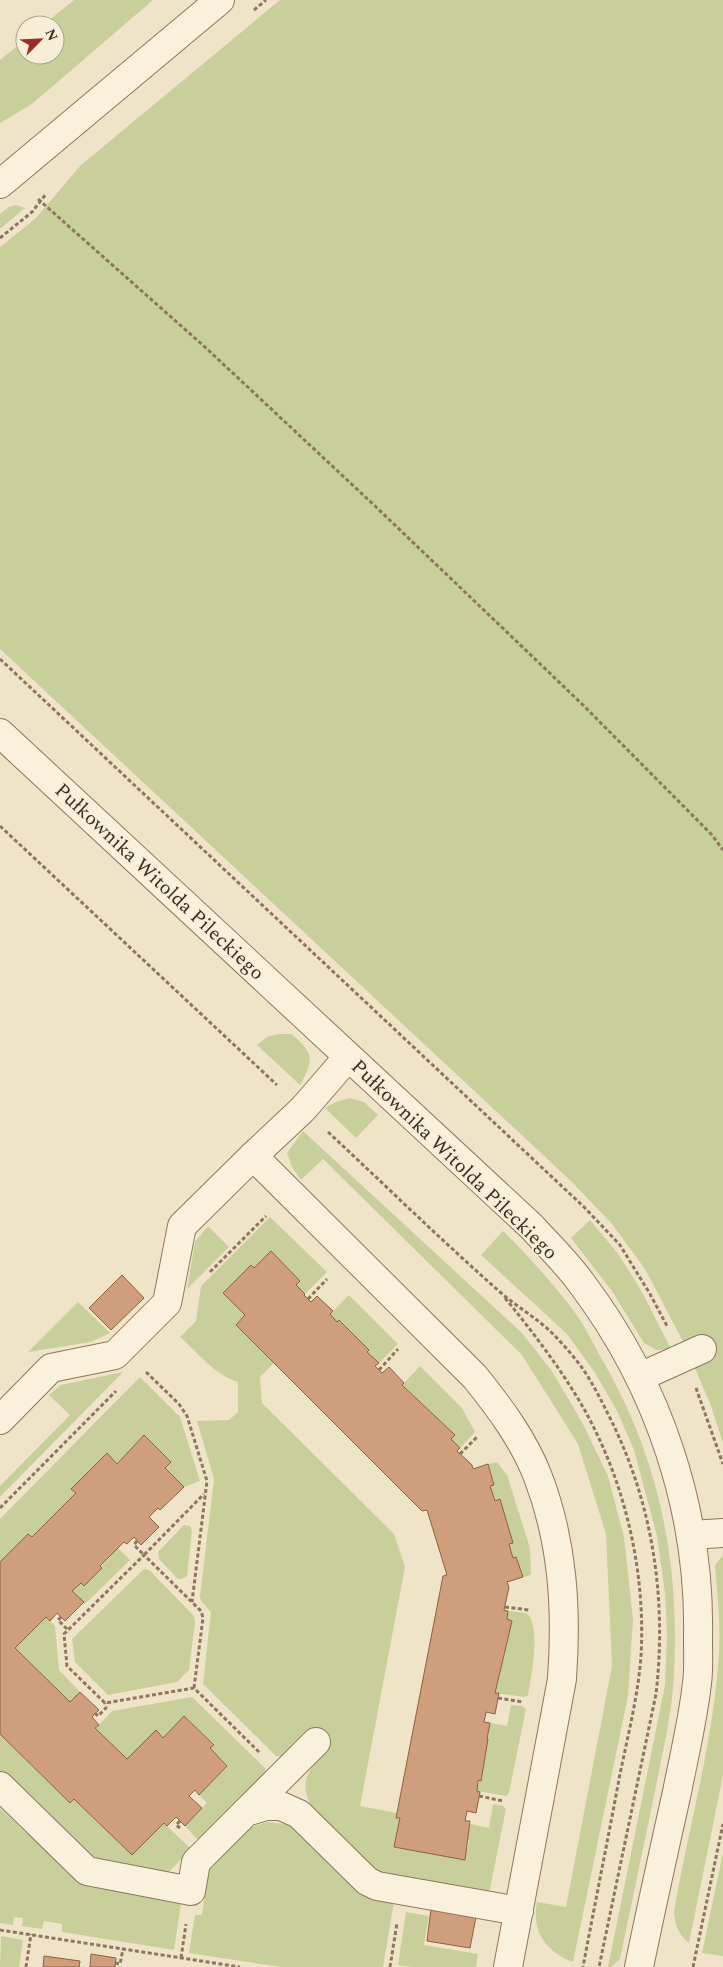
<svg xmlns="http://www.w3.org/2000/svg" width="723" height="1967" font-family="Spectral,serif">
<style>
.green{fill:#c9cf9b}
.building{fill:#cf9f7d;stroke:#8d5f41}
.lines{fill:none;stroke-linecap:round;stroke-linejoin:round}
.minor-casing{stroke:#8d765c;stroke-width:30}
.path{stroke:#8d765c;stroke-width:3;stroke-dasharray:4 2.5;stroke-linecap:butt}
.minor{stroke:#faf1dc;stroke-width:28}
.labels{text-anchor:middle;stroke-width:4;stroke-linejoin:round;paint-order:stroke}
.street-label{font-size:20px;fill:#3d2e20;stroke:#f7eed8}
</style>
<rect width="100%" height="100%" fill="#f0e4c8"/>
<g class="green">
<path d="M 74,0 L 153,0 L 32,104 L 0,123 L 0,60 L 25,40 L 25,55 L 55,55 L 55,25 L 43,25 Z"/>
<path d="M 280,0 L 723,0 L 723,1443 L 711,1406 L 686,1347 L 645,1269 L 612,1224 L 572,1182 L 0,649 L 0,247 L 35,219 L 81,165 Z"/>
<path d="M 16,205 L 25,208 L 0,229 L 0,214 L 9,207 Z"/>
<path d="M 279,1034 L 292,1034 C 313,1054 315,1058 300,1085 L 257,1045 L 267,1037 Z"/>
<path d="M 350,1098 L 364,1102 L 378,1115 L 356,1138 L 325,1108 L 336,1102 Z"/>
<path d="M 303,1131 L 522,1333 L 552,1371 L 583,1424 L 608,1476 L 624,1537 L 633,1619 L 628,1696 L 573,1962 C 546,1952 531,1931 537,1902 L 566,1907 L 612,1666 L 606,1534 L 578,1444 L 522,1355 L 323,1159 L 301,1180 L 292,1167 L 287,1153 Z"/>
<path d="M 270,1217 L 327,1272 L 305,1294 L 296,1285 L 300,1281 L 270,1252 L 254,1268 L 251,1265 L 223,1293 L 245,1315 L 236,1325 L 274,1363 L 260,1377 L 262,1403 L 394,1534 L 405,1567 L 360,1806 L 397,1813 L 397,1818 L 400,1818 L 395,1847 L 465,1860 L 469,1840 L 467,1839 L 470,1824 L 489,1828 L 493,1804 L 503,1806 L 506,1809 L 489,1894 L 424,1883 L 376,1872 L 312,1808 C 297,1778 310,1771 328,1748 L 282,1757 L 276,1756 L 203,1684 L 211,1612 L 201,1601 L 200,1596 L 214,1479 L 197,1421 L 229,1420 L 238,1412 L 238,1382 C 215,1375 198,1353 180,1337 L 196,1321 L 201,1286 Z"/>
<path d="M 590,1220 L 619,1255 L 642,1292 L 671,1349 L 657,1350 L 644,1343 L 612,1291 L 571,1238 Z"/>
<path d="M 208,1226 L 229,1247 L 187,1289 L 195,1242 Z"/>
<path d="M 503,1231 C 528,1256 552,1282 573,1310 C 583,1323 591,1339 599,1354 C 658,1454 680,1558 674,1674 C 672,1717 661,1759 653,1801 C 642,1854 631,1906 620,1959 L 611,1967 L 608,1967 L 665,1685 L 667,1633 L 665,1593 L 657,1536 L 634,1450 L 617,1411 L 594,1371 L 566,1333 L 481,1255 Z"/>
<path d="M 349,1295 L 398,1344 L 379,1363 L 367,1352 L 369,1350 L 340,1320 L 337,1322 L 330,1314 Z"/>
<path d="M 78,1302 L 110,1333 L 91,1342 L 28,1352 Z"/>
<path d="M 420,1366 L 462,1408 L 475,1432 L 460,1448 L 451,1439 L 455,1435 L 402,1385 Z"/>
<path d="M 123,1372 L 0,1497 L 0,1486 L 70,1415 L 49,1395 L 61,1385 Z"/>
<path d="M 140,1377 L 180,1417 L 200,1481 L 184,1487 L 165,1468 L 171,1461 L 144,1436 L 117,1464 L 106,1453 L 71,1489 L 76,1493 L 32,1537 L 28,1534 L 0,1562 L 0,1519 Z"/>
<path d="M 497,1462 L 507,1475 L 530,1548 L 531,1575 L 523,1577 L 516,1557 L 513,1558 L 509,1544 L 513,1542 L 500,1500 L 495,1501 L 490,1486 L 494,1485 L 488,1464 Z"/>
<path d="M 184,1525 L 190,1526 L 192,1530 L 187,1576 L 182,1579 L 178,1579 L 159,1559 L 158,1552 Z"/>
<path d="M 118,1548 L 130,1560 L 85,1604 L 72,1591 L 81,1583 L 85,1585 Z"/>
<path d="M 723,1555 L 723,1775 L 689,1943 C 679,1936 674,1923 674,1911 C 689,1825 714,1740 719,1652 C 721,1623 717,1594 715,1565 Z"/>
<path d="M 144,1569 L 149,1570 L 194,1616 L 195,1623 L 189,1670 L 177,1682 L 108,1695 L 75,1662 L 72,1639 Z"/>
<path d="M 508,1611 L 526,1613 C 542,1624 531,1678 528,1695 L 525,1697 L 495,1693 L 512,1621 L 507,1619 Z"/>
<path d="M 46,1617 L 55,1626 L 59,1670 L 80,1692 L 70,1702 L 15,1648 Z"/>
<path d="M 192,1697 L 265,1768 L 266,1773 L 199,1841 L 185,1826 L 207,1803 L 199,1795 L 227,1766 L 210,1748 L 214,1744 L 184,1716 L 163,1738 L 127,1759 L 95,1729 L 112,1711 Z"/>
<path d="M 511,1705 L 522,1706 L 526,1709 L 509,1793 L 506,1796 L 477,1791 L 478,1780 L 481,1781 L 490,1723 L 507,1726 Z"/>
<path d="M 0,1734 L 70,1803 L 74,1799 L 132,1855 L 164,1823 L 191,1849 L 163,1878 L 92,1865 L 0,1774 Z"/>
<path d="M 0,1808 L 27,1834 L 34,1835 L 182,1897 L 174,1950 L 62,1932 L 62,1924 L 44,1921 L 42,1929 L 22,1926 L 23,1918 L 14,1917 L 13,1925 L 0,1923 Z"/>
<path d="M 267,1822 L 286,1824 L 295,1829 L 365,1896 L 394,1902 L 383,1967 L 281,1967 L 189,1953 L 195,1915 L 202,1915 L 208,1866 L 249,1828 Z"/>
<path d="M 723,1853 L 723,1956 L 702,1953 Z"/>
<path d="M 406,1912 L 429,1916 L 424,1945 L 478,1954 L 476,1967 L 411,1967 L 398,1965 Z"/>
<path d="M 1,1936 L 23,1940 L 19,1967 L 0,1967 Z"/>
</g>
<g class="building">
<path d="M 271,1251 L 300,1281 L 296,1285 L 305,1294 L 304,1295 L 311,1302 L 317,1296 L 333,1311 L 330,1314 L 337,1322 L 339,1320 L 369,1350 L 367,1352 L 379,1363 L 375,1366 L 382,1373 L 389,1367 L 404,1383 L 402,1385 L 455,1435 L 451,1439 L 460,1448 L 457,1451 L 472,1465 L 473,1469 L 488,1464 L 494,1485 L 490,1486 L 495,1501 L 500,1499 L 513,1543 L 509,1544 L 513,1558 L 516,1557 L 523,1577 L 507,1582 L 509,1587 L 504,1610 L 508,1611 L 507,1619 L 512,1621 L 495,1693 L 499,1693 L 495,1714 L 486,1712 L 484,1722 L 490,1723 L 487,1739 L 488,1739 L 481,1781 L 478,1780 L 477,1791 L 480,1792 L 476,1813 L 467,1811 L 465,1821 L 470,1821 L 465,1860 L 394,1847 L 400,1818 L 396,1818 L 443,1576 L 447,1575 L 427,1510 L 422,1511 L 236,1325 L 245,1315 L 223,1293 L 251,1265 L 254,1268 Z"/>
<path d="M 122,1275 L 144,1298 L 111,1330 L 89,1308 Z"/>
<path d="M 144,1435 L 171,1462 L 165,1468 L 184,1487 L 160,1510 L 158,1508 L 149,1517 L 159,1527 L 141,1545 L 134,1537 L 127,1544 L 124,1542 L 100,1566 L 102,1568 L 84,1586 L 81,1583 L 72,1591 L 84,1602 L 65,1621 L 57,1613 L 50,1621 L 46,1617 L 15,1648 L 70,1702 L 80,1692 L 99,1710 L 92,1717 L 99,1725 L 95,1728 L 127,1759 L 156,1730 L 163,1738 L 184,1716 L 214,1745 L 210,1748 L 227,1766 L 199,1795 L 195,1790 L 189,1796 L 202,1808 L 185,1826 L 176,1817 L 167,1826 L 164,1823 L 132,1855 L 74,1799 L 70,1803 L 0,1734 L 0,1562 L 28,1534 L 32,1537 L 76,1493 L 71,1489 L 107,1453 L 117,1464 Z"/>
<path d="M 431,1909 L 476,1917 L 470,1948 L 427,1941 Z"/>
<path d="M 91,1954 L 116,1958 L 115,1967 L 90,1967 Z"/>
<path d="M 44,1956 L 80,1961 L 79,1967 L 43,1967 Z"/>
</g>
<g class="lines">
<defs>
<g id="minor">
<path d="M 0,184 L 220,0"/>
<path d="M 0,733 L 532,1227 C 549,1246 568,1264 582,1284 C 659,1386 701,1512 698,1639 C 698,1654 699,1669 697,1683 C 693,1720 684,1756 677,1792 C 664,1850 651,1909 639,1967"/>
<path d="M 253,1156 L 303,1109 L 348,1057"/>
<path d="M 640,1377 L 702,1349"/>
<path d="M 0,1420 L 51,1368 L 115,1355 L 167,1303 L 182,1226 L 253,1156 L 475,1377 C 499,1407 524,1440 538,1477 C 563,1542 567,1610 562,1679 L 508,1967"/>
<path d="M 691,1535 L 723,1533"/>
<path d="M 0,1786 L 87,1871 L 191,1891 L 196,1862 L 246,1812 L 266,1806 L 281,1806 L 299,1814 L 367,1881 L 377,1886 L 519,1911"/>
<path d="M 246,1812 L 316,1742"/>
</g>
</defs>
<use href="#minor" class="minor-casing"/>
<g class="path">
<path d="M 254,10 L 266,0"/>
<path d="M 38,199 L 206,348 L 375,506 L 582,704 L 712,835 L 723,850"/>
<path d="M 0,238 L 32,212 L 46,194"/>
<path d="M 0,659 L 584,1207 L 620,1245 L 650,1294 L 667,1326"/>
<path d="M 0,826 L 277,1085"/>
<path d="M 328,1132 C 385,1185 441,1240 500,1292 C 517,1307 537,1318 553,1334 C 561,1342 569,1351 576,1360 C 590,1377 600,1398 610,1418 C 653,1504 667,1599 656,1694 L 599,1967"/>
<path d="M 210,1272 L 266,1216"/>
<path d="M 505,1298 C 532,1331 558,1365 580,1402 C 624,1477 646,1569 641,1656 C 638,1696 628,1735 620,1774 C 608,1839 595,1903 583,1967"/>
<path d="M 308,1299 L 327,1279"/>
<path d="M 379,1370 L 398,1349"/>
<path d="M 146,1372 L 179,1404 L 187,1416 L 207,1481 L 192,1602"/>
<path d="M 696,1388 L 723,1464"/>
<path d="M 460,1454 L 477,1437"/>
<path d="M 0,1508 L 116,1391"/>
<path d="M 137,1541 L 134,1545 L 144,1555 L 204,1494"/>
<path d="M 505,1607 L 529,1610"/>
<path d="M 61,1617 L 58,1620 L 68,1630"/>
<path d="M 194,1688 L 203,1618 L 201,1611 L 144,1555 L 64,1634 L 67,1666 L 105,1703 L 194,1688 L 259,1752"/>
<path d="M 498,1698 L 523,1702"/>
<path d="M 95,1713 L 98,1716 L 106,1708 L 105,1703"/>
<path d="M 479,1796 L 503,1801"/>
<path d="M 180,1828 L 176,1825 L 180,1821"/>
<path d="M 0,1930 L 240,1967"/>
<path d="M 181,1958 L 186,1924"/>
<path d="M 115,1963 L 120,1964 L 123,1949"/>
<path d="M 26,1967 L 31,1934"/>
<path d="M 390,1967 L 397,1923"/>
<path d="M 693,1967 L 723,1824"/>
</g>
<use href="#minor" class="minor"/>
</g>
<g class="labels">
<g class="street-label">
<text transform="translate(160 881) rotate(43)" y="7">Pułkownika Witolda Pileckiego</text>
<text transform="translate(455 1159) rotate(44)" y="7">Pułkownika Witolda Pileckiego</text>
</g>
</g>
<g transform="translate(40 40) rotate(66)"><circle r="24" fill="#f7eed8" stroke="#ada18e"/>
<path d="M0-4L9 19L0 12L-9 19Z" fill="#9e2a2b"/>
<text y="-8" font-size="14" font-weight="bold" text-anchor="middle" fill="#3d2e20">N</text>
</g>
</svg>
